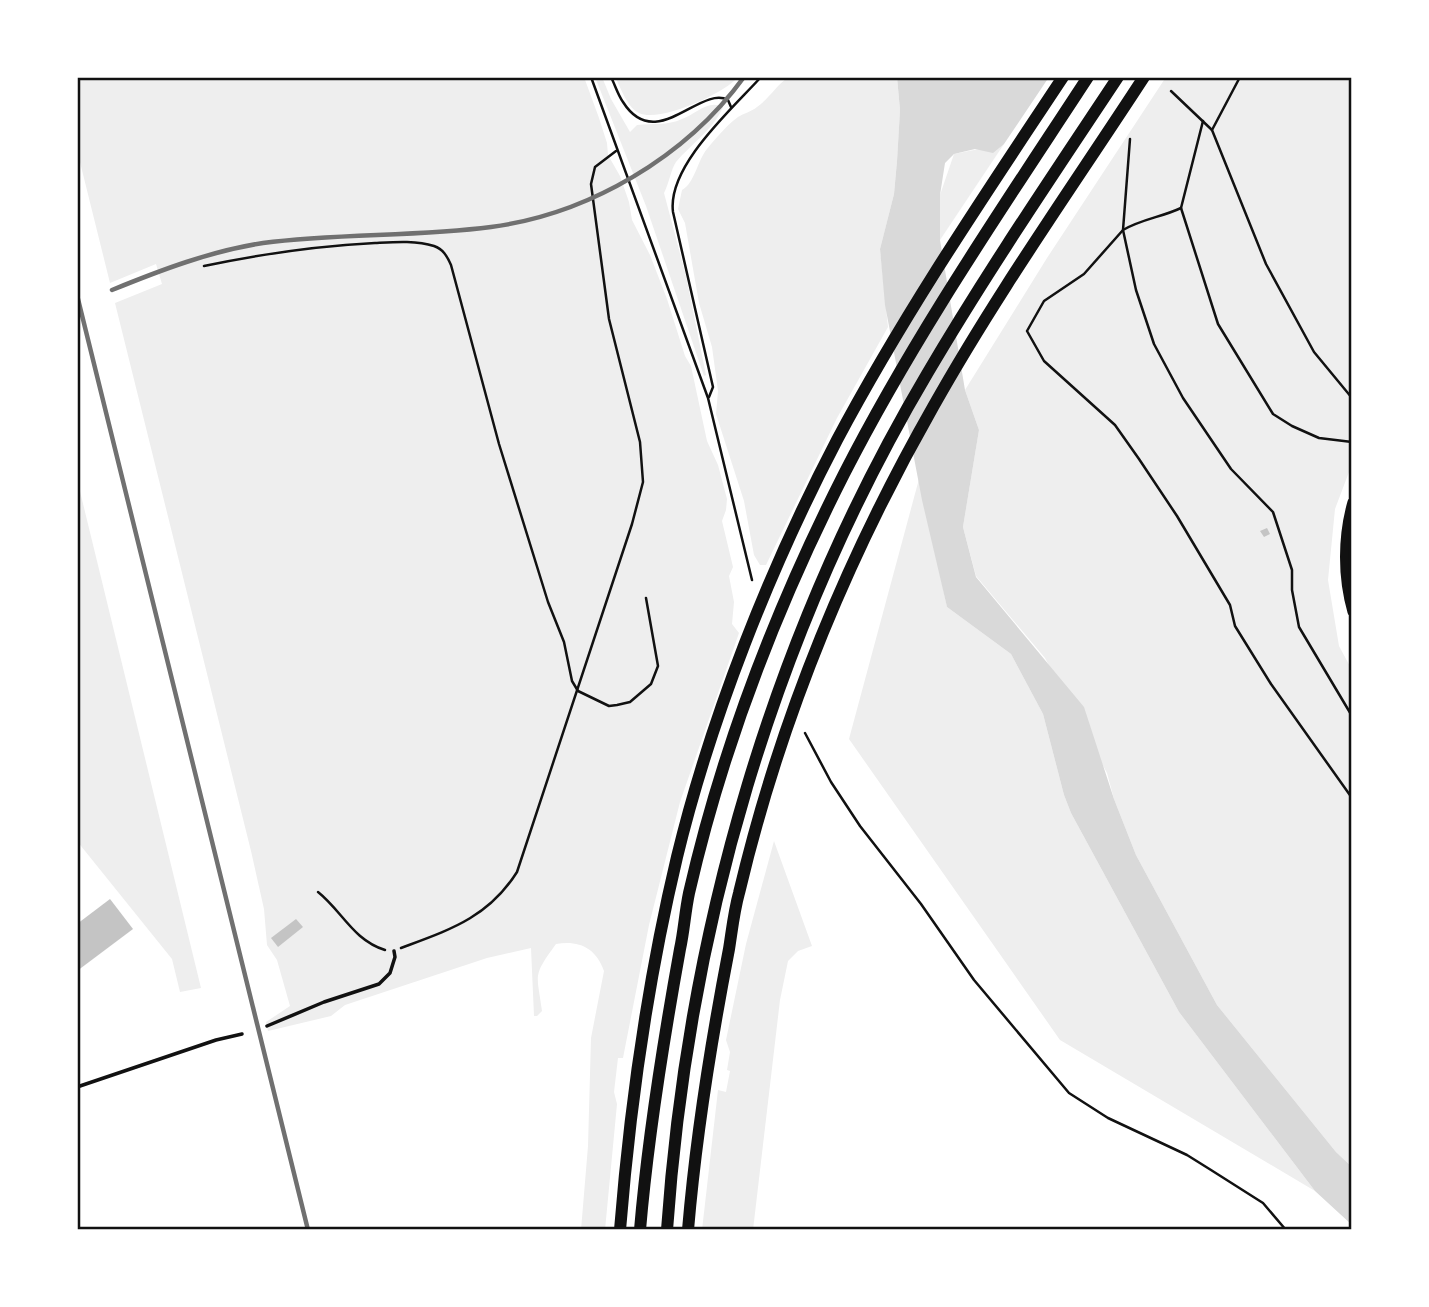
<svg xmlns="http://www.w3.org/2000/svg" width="1429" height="1307" font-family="'Times New Roman',serif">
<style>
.green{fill:#eee}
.water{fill:#d9d9d9}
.building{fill:#c4c4c4}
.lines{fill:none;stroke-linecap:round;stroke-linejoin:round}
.path{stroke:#111;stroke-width:2.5}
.service{stroke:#111;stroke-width:3.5}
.tertiary{stroke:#111;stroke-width:9}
.motorway{stroke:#111;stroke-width:12}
.rail{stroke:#707070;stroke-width:4.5}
.neatline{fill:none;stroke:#111;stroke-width:2.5}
</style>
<rect width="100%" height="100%" fill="#fff"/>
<g class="green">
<path d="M 77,77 L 584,77 L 599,118 L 607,143 L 608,155 L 620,176 L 629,202 L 632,220 L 650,255 L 667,299 L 685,356 L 691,366 L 707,441 L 718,465 L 727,499 L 726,510 L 722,521 L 733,567 L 729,576 L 734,602 L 732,624 L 739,633 L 680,802 L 649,925 L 623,1058 L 618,1058 L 614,1092 L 617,1104 L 605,1230 L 581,1230 L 588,1146 L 591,1038 L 604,971 C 596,948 579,940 556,944 C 532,977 537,973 542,1011 L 537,1016 L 534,1016 L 531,948 L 487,958 L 345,1005 L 331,1016 L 268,1031 L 266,1022 L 290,1006 L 277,960 L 267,945 L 264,909 L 251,851 L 115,303 L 162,284 L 156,264 L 110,283 L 77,150 Z"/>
<path d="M 595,77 L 602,77 L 611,99 L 630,132 L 637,125 C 653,123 667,126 682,119 C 696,114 708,99 723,107 C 714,129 691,144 676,162 C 671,169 669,184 664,193 L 686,276 L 706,375 L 704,376 L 646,206 Z"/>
<path d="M 615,77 L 738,77 C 725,93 660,123 639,113 C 627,107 621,88 615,77 Z"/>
<path d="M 789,77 L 897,77 L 900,110 L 897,161 L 894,194 L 880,249 L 888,327 L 837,418 L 766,565 L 760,565 L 754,555 L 744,501 L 716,414 L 718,391 L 712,347 L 699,303 L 685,223 L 678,209 L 682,190 C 695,183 697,161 707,149 C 716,138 727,125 738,117 C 744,113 751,112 757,107 C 770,98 776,85 789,77 Z"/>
<path d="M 1166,77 L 1352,77 L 1352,464 L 1335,509 L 1328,580 L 1339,646 L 1352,670 L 1352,1167 L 1336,1152 L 1217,1005 L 1136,855 L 1114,799 L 1107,773 L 1045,658 L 976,576 L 963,527 L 979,430 L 965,390 L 1047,258 Z"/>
<path d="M 1004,144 L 940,240 L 940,195 L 954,154 Z"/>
<path d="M 77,479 L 201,988 L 180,992 L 172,959 L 77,841 Z"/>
<path d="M 919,479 L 947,607 L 1011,654 L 1043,714 L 1064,795 L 1071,813 L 1179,1012 L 1315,1191 L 1060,1040 L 849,739 Z"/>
<path d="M 774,841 L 812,946 L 798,951 L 788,961 L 780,1000 L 753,1230 L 702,1230 L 718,1090 L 726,1092 L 730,1071 L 727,1070 L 730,1052 L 726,1040 L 746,944 Z"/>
</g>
<path class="water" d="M 897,77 L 1049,77 L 1004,144 L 993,153 L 975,149 L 954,154 L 945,163 L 940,195 L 940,240 L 965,390 L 979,430 L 963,527 L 976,577 L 1084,707 L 1114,799 L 1136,855 L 1217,1005 L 1336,1152 L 1352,1167 L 1352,1225 L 1315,1191 L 1179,1012 L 1071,813 L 1064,795 L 1043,714 L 1011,654 L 947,607 L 922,500 L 885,305 L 880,249 L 894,194 L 897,161 L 900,110 Z"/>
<g class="building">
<path d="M 1267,528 L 1270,534 L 1264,537 L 1260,531 Z"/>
<path d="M 110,899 L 133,929 L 77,971 L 77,924 Z"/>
<path d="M 296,919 L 303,927 L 278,947 L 271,938 Z"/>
</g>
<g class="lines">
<g class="path">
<path d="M 591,77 L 708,398 L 752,580"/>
<path d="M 611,77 C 615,85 618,95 623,102 C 656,154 700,85 728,100 L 731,107"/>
<path d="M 1240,77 L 1212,130 L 1266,264 L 1314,352 L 1352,398"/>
<path d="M 1171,91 L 1212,130"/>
<path d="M 1203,121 L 1181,208 L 1218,324 L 1273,414 L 1292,426 L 1319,438 L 1352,442"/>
<path d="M 1130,139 L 1123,230 L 1084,274 L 1044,301 L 1027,331 L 1044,361 L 1115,425 L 1139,459 L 1177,516 L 1230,605 L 1235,626 L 1271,684 L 1352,798"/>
<path d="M 1181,208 C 1162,217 1142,219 1123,230 L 1136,290 L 1154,344 L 1183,398 L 1231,469 L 1273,512 L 1292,570 L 1292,590 L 1299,627 L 1352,716"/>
<path d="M 204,266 C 261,254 317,246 375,243 C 393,242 416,240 434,246 C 443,249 447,256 451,265 L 499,444 L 548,602 L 564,642 L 572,681 L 578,691 L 609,706 L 617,705 L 630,702 L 651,684 L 658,666 L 646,598"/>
<path d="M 709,397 L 713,387 L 673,212 C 667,166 732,109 761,77"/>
<path d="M 805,733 L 831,782 L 860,826 L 921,904 L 974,980 L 1069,1093 L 1108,1118 L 1187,1155 L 1211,1170 L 1263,1203 L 1286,1230"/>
<path d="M 318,892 C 342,911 353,940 385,950"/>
<path d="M 401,948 C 449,930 488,918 517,872 L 632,524 L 643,482 L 640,442 L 609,319 L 591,184 L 595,167 L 616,151"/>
</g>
<g class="service">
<path d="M 267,1026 L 324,1002 L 379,984 L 390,973 L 395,957 L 394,951"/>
<path d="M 77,1087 L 216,1040 L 242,1034"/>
</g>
<path class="tertiary" d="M 1352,502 C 1342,537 1342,577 1352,612"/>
<g class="motorway">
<path d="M 620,1230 C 630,1105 648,979 677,857 C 711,717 770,568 837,440 C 904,314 984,196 1063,77"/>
<path d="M 640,1230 C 648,1135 663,1043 680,949 C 684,931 685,912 689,893 C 722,749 777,606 844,474 C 915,335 1003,207 1088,77"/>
<path d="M 667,1230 C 688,929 773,634 927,374 C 987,272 1053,175 1118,77"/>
<path d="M 688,1230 C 696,1135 711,1042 729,949 C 732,930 734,911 739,893 C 779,724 847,558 933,407 C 997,293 1073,186 1144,77"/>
</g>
<g class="rail">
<path d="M 112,290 C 161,270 211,251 263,243 C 339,233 415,237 491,227 C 589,214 686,157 744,77"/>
<path d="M 77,295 L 308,1230"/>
</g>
</g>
<rect width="1429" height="1307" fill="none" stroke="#ffffff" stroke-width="158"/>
<rect x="79" y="79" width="1271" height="1149" class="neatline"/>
</svg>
